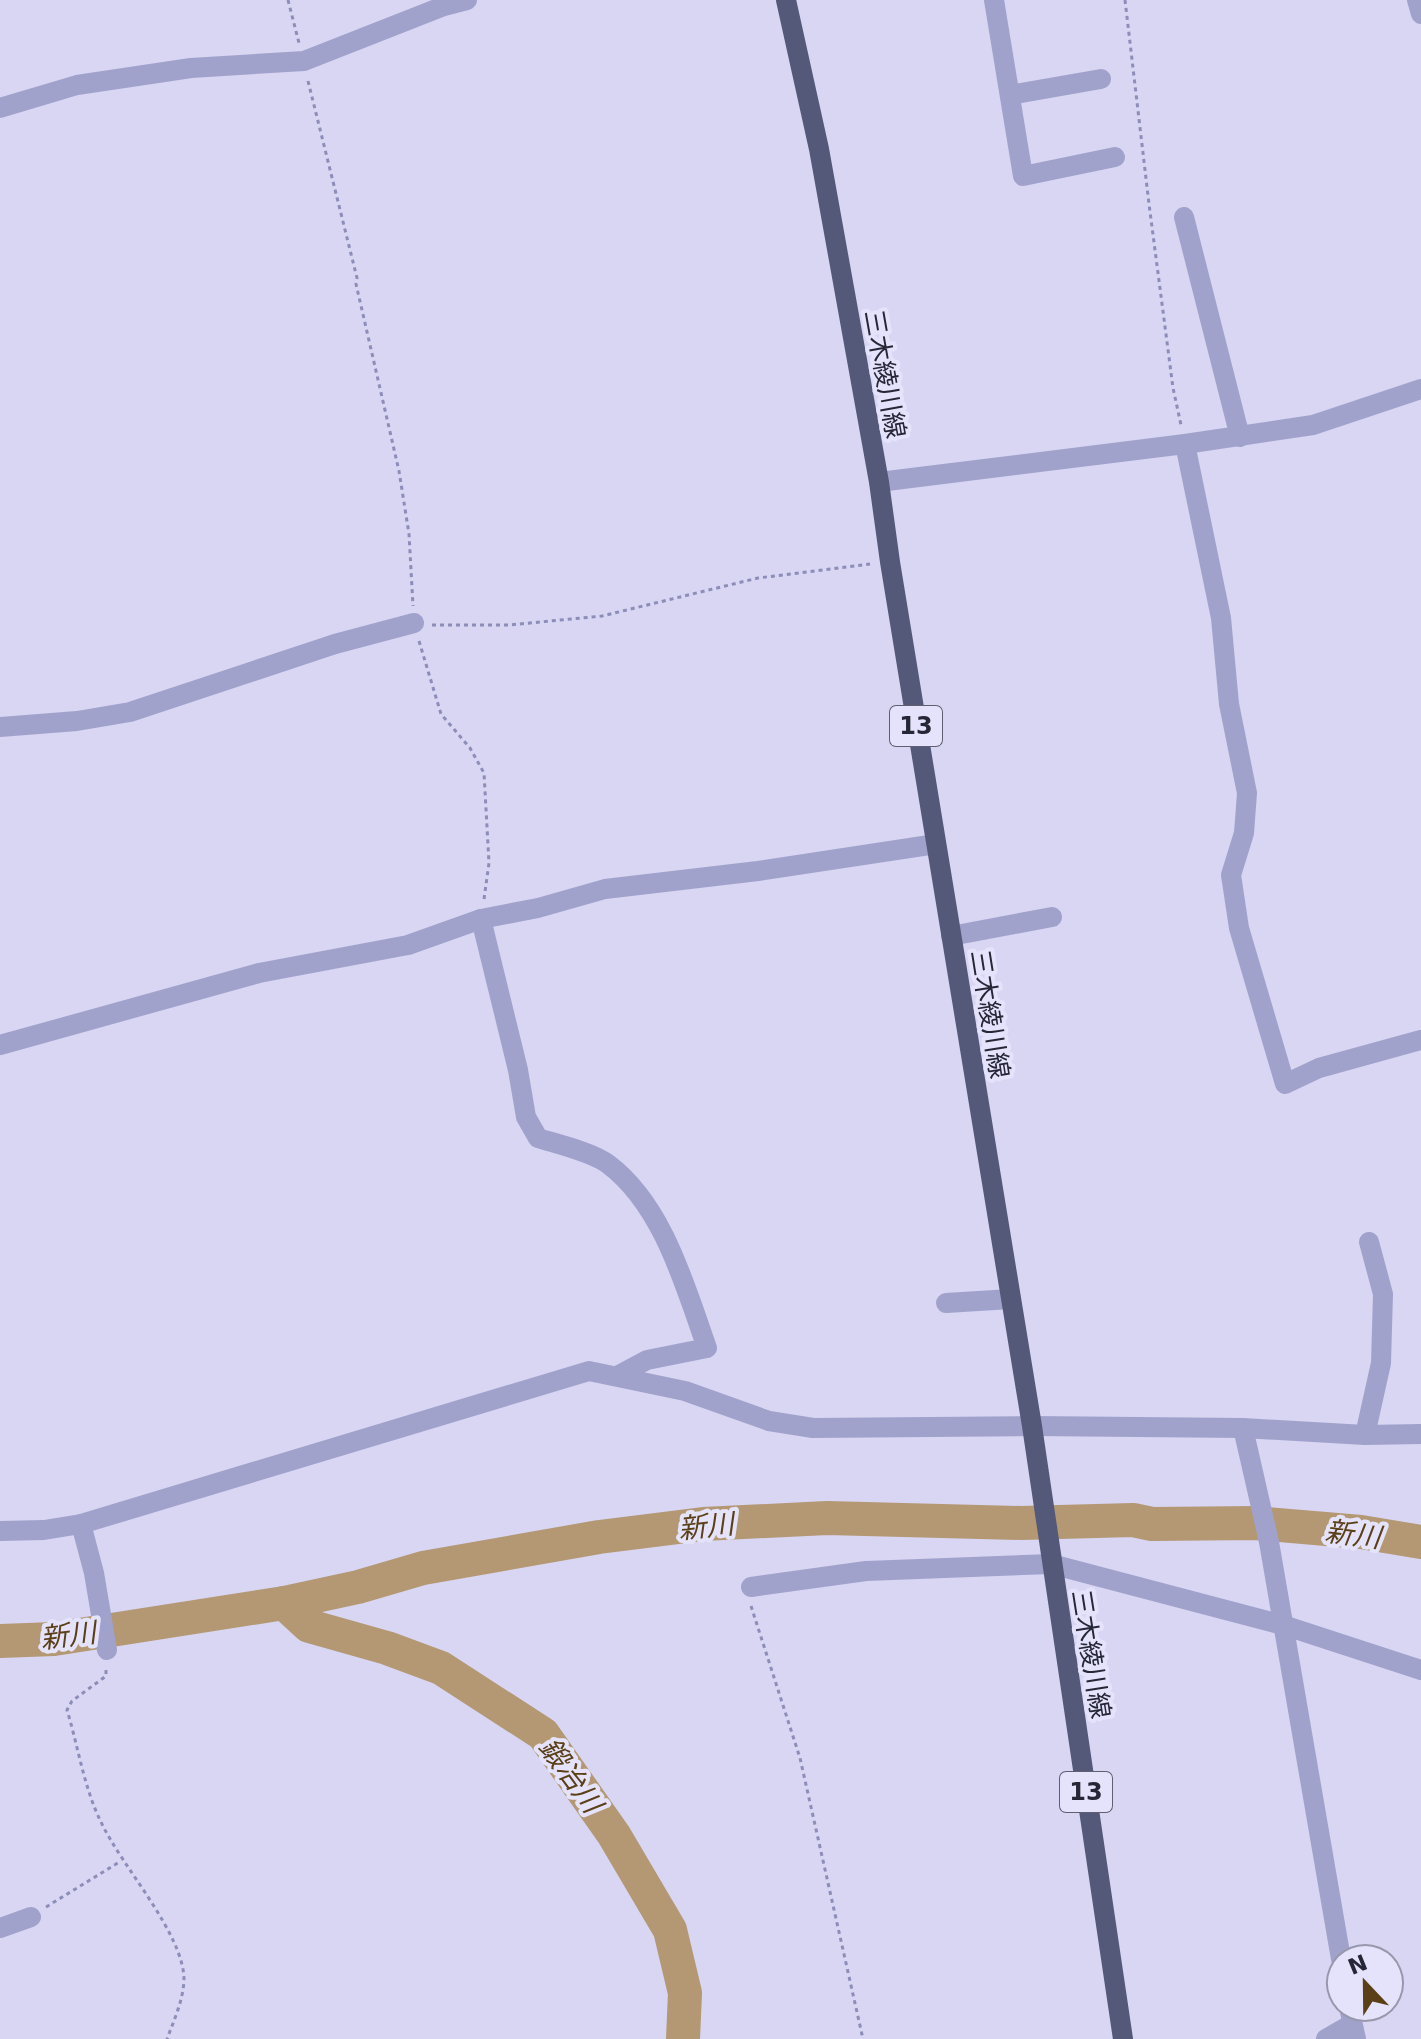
<svg xmlns="http://www.w3.org/2000/svg" width="1421" height="2039" font-family="'DejaVu Sans','Noto Sans JP',sans-serif">
<style>
.lines{fill:none;stroke-linecap:round;stroke-linejoin:round}
.river{stroke:#b39873;stroke-width:34}
.path{stroke:#8c8db8;stroke-width:3;stroke-dasharray:4 4;stroke-linecap:butt}
.minor{stroke:#a1a2cc;stroke-width:20}
.major{stroke:#545979;stroke-width:20}
.labels{text-anchor:middle;stroke-width:8;stroke-linejoin:round;paint-order:stroke}
.shield{fill:#e5e3fb;stroke:#5f5f71;stroke-width:2}
.shield-label{font-size:24px;font-weight:bold;fill:#252736}
.street-label{font-size:26px;fill:#252736;stroke:#e5e3fb}
.water-label{font-size:28px;font-style:italic;fill:#5b4017;stroke:#e5e3fb}
</style>
<rect width="100%" height="100%" fill="#d8d6f3"/>
<g class="lines">
<g class="river">
<path d="M 284,1603 L 309,1626 L 387,1648 L 441,1668 L 543,1734 L 614,1835 L 670,1930 L 685,1993 L 683,2039"/>
<path d="M 0,1641 L 54,1639 L 284,1603 L 358,1587 L 423,1568 L 599,1537 L 703,1524 L 827,1518 L 1022,1523 L 1133,1520 L 1152,1524 L 1256,1523 L 1361,1532 L 1421,1542"/>
</g>
<g class="path">
<path d="M 288,0 L 299,43"/>
<path d="M 1125,0 L 1149,204 L 1173,388 L 1181,425"/>
<path d="M 308,81 L 357,278 L 356,284 L 399,471 L 409,534 L 413,606"/>
<path d="M 432,625 L 509,625 L 602,616 L 758,578 L 870,564"/>
<path d="M 419,641 L 441,714 L 470,748 L 484,773 L 489,863 L 484,899"/>
<path d="M 751,1606 L 800,1758 L 863,2039"/>
<path d="M 106,1670 L 106,1676 L 72,1701 L 67,1710 C 78,1746 84,1788 101,1822 C 122,1867 184,1934 184,1980 C 183,2001 174,2020 167,2039"/>
<path d="M 46,1907 L 121,1861"/>
</g>
<g class="minor">
<path d="M 994,0 L 1023,176 L 1115,157"/>
<path d="M 1417,0 L 1421,14"/>
<path d="M 1010,95 L 1101,79"/>
<path d="M 0,108 L 77,85 L 191,68 L 304,61 L 444,6 L 467,0"/>
<path d="M 1184,217 L 1240,437"/>
<path d="M 1185,444 L 1221,618 L 1229,704 L 1247,793 L 1244,833 L 1231,875 L 1239,928 L 1285,1084 L 1319,1068 L 1421,1040"/>
<path d="M 879,482 L 1185,444 L 1313,425 L 1421,389"/>
<path d="M 0,727 L 77,721 L 130,712 L 335,644 L 414,623"/>
<path d="M 481,919 L 518,1070 L 526,1117 L 538,1138 C 557,1144 592,1152 608,1164 C 663,1205 685,1286 707,1348 L 647,1360 L 617,1376"/>
<path d="M 951,936 L 1052,917"/>
<path d="M 0,1045 L 259,973 L 408,945 L 481,919 L 538,908 L 605,889 L 758,871 L 936,844"/>
<path d="M 946,1303 L 1011,1299"/>
<path d="M 1243,1428 L 1269,1542 L 1341,1959"/>
<path d="M 1365,1435 L 1381,1363 L 1383,1294 L 1369,1242"/>
<path d="M 81,1524 L 94,1573 L 107,1650"/>
<path d="M 0,1531 L 44,1530 L 81,1524 L 589,1371 L 685,1391 L 769,1421 L 813,1428 L 1032,1426 L 1243,1428 L 1365,1435 L 1421,1434"/>
<path d="M 751,1587 L 866,1571 L 1051,1564 L 1283,1625 L 1421,1670"/>
<path d="M 0,1928 L 31,1917"/>
<path d="M 1349,2007 L 1356,2039"/>
<path d="M 1326,2039 L 1352,2024"/>
</g>
<path class="major" d="M 786,0 L 819,149 L 879,482 L 890,562 L 1032,1426 L 1123,2039"/>
</g>
<g class="labels">
<g class="shield">
<rect x="890" y="706" width="52" height="40" rx="6"/>
<rect x="1060" y="1772" width="52" height="40" rx="6"/>
</g>
<g class="shield-label">
<text x="916" y="734">13</text>
<text x="1086" y="1800">13</text>
</g>
<g class="street-label">
<text transform="translate(885 374) rotate(80)" y="9">三木綾川線</text>
<text transform="translate(990 1014) rotate(81)" y="9">三木綾川線</text>
<text transform="translate(1091 1654) rotate(81)" y="9">三木綾川線</text>
</g>
<g class="water-label">
<text transform="translate(706 1526) rotate(-6)" y="10">新川</text>
<text transform="translate(1353 1534) rotate(7)" y="10">新川</text>
<text transform="translate(68 1635) rotate(-7)" y="10">新川</text>
<text transform="translate(571 1775) rotate(54)" y="10">鍛冶川</text>
</g>
</g>
<g transform="translate(1365 1983) rotate(338)"><circle r="38" fill="#e5e3fb" stroke="#9898ac" stroke-width="2"/>
<path d="M0-6L14 30L0 20L-14 30Z" fill="#5b4017"/>
<text y="-12" font-size="22" font-weight="bold" text-anchor="middle" fill="#252736">N</text>
</g>
</svg>
